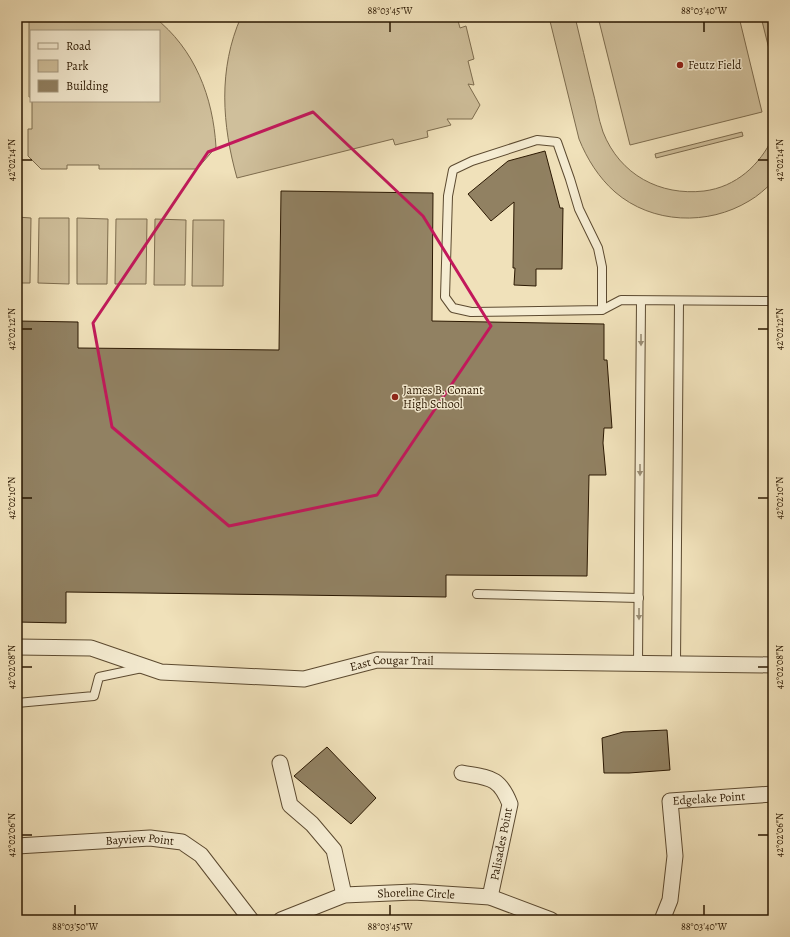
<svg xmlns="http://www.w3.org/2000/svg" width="790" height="937" font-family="Alegreya,serif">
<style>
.green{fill:#cfbf9b;stroke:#7d6c4e}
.building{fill:#918162;stroke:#2b1802}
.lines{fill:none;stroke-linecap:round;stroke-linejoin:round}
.lane-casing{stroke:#5c4a30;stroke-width:10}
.street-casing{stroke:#5c4a30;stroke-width:17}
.lane{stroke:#f5ecd2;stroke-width:8}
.street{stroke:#f5ecd2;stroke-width:15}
.oneway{fill:#9a8d74}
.marked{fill:none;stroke:#c2185b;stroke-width:3;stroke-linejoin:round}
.ticks{fill:none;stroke:#2b1802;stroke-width:1.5}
.poi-dot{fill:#8f2418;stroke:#f5ecd2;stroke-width:1.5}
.labels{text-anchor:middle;stroke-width:3;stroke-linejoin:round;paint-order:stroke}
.poi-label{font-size:12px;fill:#2b1802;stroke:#f5ecd2;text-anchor:start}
.street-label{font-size:12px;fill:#2b1802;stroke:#f5ecd2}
.neatline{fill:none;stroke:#2b1802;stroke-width:1.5}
.ticks-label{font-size:10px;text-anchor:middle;fill:#2b1802}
</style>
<rect width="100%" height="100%" fill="#f0e1ba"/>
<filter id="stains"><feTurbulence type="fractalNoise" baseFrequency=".005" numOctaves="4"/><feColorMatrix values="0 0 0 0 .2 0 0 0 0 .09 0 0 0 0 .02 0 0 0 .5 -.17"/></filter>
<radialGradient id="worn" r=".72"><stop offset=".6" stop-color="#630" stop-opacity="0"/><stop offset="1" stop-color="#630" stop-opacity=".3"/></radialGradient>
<g class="green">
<path d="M 29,17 L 154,17 C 195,49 213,97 216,147 L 197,169 L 99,169 L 99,165 L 67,165 L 67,169 L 41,169 L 28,156 L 28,129 L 32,129 L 32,101 L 159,101 L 159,31 L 31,31 L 31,97 L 29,97 Z"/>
<path d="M 241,17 L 457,17 L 460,28 L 466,26 L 474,59 L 468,61 L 474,85 L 468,84 L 480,105 L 472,119 L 447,119 L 451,125 L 427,131 L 428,137 L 395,145 L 393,139 L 237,178 C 222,125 218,69 241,17 Z"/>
<path d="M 549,17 L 575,17 C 581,41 586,64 592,88 C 596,102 598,118 603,132 C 620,175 660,196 704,191 C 736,187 760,165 773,137 L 773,182 C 765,189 758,196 749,201 C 708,226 652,224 615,192 C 599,178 587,159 579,139 Z"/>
<path d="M 598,17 L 739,17 L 762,112 L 630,145 Z"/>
<path d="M 761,17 L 773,17 L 773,65 Z"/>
<path d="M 742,132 L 743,136 L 656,158 L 655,154 Z"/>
<path d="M 17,217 L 31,218 L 30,283 L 17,283 Z"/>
<path d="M 39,218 L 69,218 L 69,284 L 38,283 Z"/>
<path d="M 77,218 L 108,219 L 107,284 L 77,284 Z"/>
<path d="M 116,219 L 147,219 L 146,284 L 115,284 Z"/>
<path d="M 155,219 L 186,220 L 185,285 L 154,285 Z"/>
<path d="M 193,220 L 224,220 L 223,286 L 192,286 Z"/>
</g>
<g class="building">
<path d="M 545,151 L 560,208 L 563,208 L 562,269 L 536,269 L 536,286 L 514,285 L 515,268 L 513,268 L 514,202 L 491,221 L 468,194 L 508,161 Z"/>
<path d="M 281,191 L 433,193 L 432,321 L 604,324 L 604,360 L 607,360 L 612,428 L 604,428 L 603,443 L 606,475 L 589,475 L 587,576 L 446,575 L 446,597 L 66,592 L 66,623 L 17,622 L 17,321 L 78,322 L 78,348 L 279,350 Z"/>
<path d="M 667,730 L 670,770 L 629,773 L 604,773 L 602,738 L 623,732 Z"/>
<path d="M 327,747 L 376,798 L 351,824 L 294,776 Z"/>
</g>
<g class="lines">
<defs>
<g id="lane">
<path d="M 602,310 L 602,267 L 598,248 L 579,209 L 570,179 L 557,142 L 537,140 L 472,161 L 453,170 L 448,196 L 445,297 L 453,308 L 471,312 L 602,310 L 621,300 L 773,301"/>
<path d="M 477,594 L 639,598"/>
<path d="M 638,663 L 641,301"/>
<path d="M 676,663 L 679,301"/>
<path d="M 17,703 L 94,696 L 99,677 L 142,668"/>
</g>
<g id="street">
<path id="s1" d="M 17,647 L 91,648 L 161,672 L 304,679 L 377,660 L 773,665"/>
<path d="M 280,763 L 290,805 L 312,824 L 334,850 L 344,895"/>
<path d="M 462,773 C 489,778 499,776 510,804 L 490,897"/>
<path id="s2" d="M 17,846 L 150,838 L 182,842 L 201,855 L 251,920"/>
<path id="s3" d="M 281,920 L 344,895 L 414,892 L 490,897 L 551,920"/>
<path id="s4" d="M 662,920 L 670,900 L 675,856 L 670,801 L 773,794"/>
</g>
</defs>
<use href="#lane" class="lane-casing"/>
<use href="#street" class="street-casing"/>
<use href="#lane" class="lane"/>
<use href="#street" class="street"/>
</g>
<defs><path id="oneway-solid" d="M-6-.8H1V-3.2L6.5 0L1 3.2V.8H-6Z"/></defs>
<g class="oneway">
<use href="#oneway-solid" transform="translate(641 340) rotate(90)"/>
<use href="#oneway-solid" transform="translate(640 470) rotate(90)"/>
<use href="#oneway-solid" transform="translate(639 614) rotate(90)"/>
</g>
<path class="marked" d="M 313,112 L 423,216 L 491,326 L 377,495 L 229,526 L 112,427 L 93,323 L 208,152 Z"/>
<path class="ticks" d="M 390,22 L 390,32M 704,22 L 704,32M 22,160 L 32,160M 758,160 L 768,160M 22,329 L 32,329M 758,329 L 768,329M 22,498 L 32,498M 758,498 L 768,498M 22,667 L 32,667M 758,667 L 768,667M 22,835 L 32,835M 758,835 L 768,835M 75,905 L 75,915M 390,905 L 390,915M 704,905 L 704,915"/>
<g class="poi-dot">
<circle cx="680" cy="65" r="4"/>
<circle cx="395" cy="397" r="4"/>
</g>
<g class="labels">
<g class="poi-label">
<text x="688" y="69">Feutz Field</text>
<text x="403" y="394">James B. Conant<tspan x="403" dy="14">High School</tspan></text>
</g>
<g class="street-label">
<text dy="4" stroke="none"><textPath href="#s1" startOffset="381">East Cougar Trail</textPath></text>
<text dy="4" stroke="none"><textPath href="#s4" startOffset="160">Edgelake Point</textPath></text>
<text dy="4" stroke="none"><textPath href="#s2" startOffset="123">Bayview Point</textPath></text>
<text transform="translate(501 844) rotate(-79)" y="4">Palisades Point</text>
<text dy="4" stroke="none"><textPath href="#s3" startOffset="140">Shoreline Circle</textPath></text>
</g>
</g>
<rect width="790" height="937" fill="none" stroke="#f0e1ba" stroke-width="44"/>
<rect x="30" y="30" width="130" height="72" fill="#f5ecd2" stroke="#a4977f"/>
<rect x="38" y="43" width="20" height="6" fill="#f5ecd2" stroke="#a4977f"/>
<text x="66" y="50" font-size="12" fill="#2b1802">Road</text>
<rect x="38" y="60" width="20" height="12" fill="#cfbf9b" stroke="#a4977f"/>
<text x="66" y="70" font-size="12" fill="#2b1802">Park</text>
<rect x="38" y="80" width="20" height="12" fill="#918162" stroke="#a4977f"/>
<text x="66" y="90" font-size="12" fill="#2b1802">Building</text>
<rect x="22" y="22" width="746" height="893" class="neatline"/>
<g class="ticks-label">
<text x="390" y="14">88°03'45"W</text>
<text x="704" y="14">88°03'40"W</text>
<text transform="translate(11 160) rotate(-90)" y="4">42°02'14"N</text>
<text transform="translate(779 160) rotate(-90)" y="4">42°02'14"N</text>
<text transform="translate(11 329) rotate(-90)" y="4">42°02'12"N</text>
<text transform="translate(779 329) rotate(-90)" y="4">42°02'12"N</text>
<text transform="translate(11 498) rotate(-90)" y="4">42°02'10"N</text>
<text transform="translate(779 498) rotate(-90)" y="4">42°02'10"N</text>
<text transform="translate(11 667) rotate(-90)" y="4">42°02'08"N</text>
<text transform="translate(779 667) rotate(-90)" y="4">42°02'08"N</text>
<text transform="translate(11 835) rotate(-90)" y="4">42°02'06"N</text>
<text transform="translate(779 835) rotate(-90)" y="4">42°02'06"N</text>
<text x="75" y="930">88°03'50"W</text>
<text x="390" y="930">88°03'45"W</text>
<text x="704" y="930">88°03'40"W</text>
</g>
<rect width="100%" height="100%" filter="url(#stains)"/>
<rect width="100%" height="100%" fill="url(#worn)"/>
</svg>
